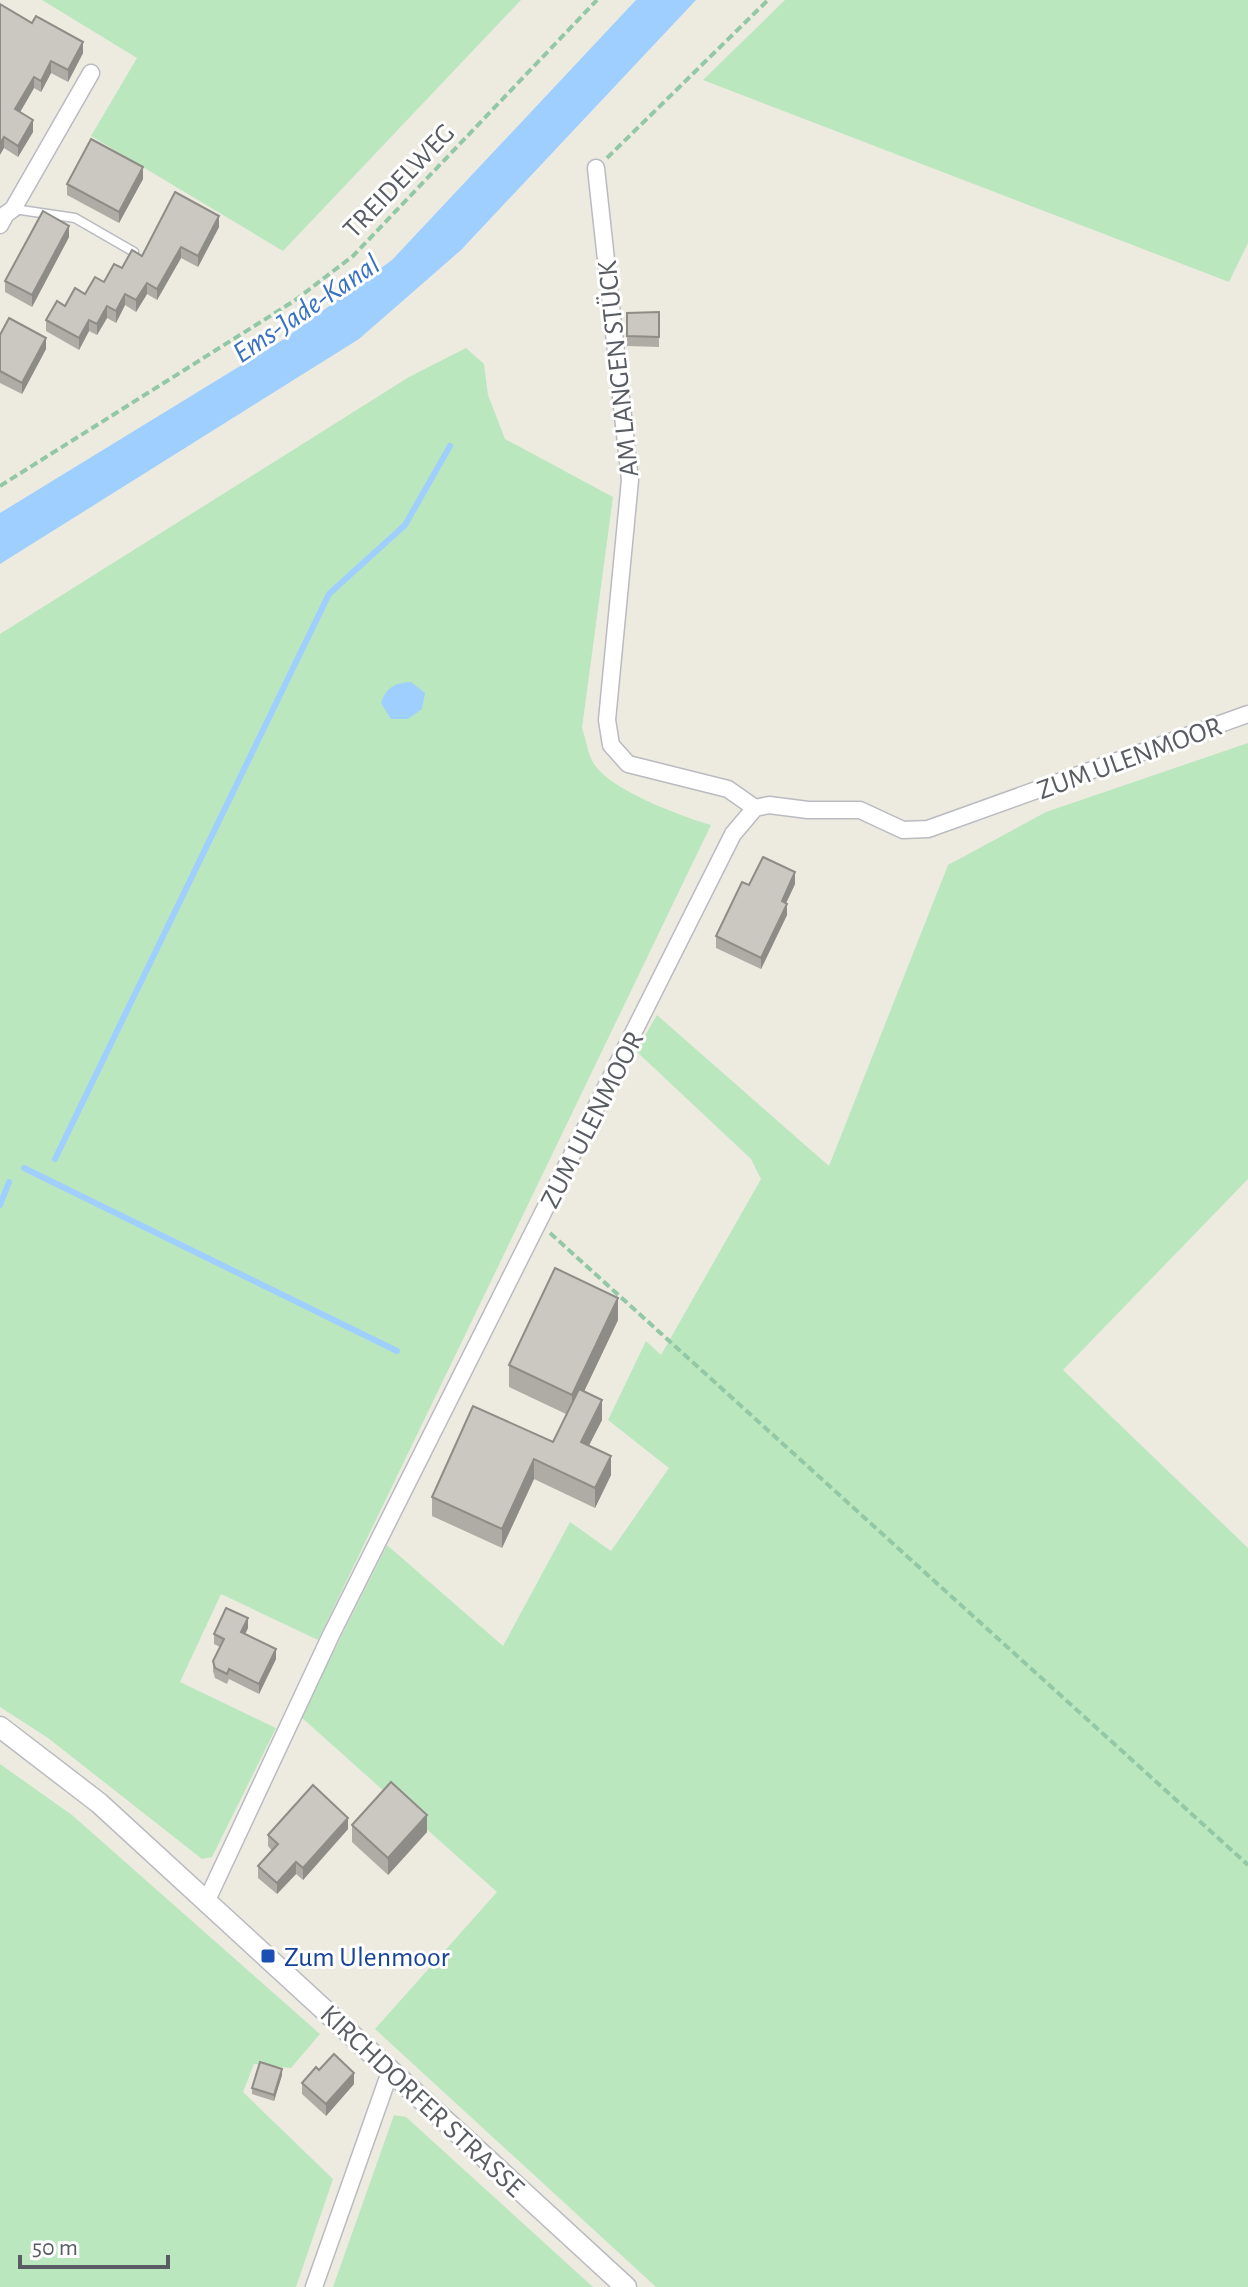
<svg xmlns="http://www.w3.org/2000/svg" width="1248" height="2287" font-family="'Alegreya Sans',sans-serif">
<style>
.green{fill:#bbe7be}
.water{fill:#9fcfff}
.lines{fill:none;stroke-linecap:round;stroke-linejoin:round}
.stream{stroke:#9fcfff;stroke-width:6}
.service-casing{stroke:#b9bbc1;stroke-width:11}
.minor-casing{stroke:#b9bbc1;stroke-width:19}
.tertiary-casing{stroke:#b9bbc1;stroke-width:23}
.path{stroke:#93c8a6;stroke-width:4;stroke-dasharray:8 4;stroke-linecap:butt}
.service{stroke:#fff;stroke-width:8}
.minor{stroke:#fff;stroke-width:16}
.tertiary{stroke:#fff;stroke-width:20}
.wall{fill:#aeaca5}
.shaded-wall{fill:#8d8c86}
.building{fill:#cac8c0;stroke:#8d8c86;stroke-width:2}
.transit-dot{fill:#1a4fb4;stroke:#fff;stroke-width:3}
.labels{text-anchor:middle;stroke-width:6;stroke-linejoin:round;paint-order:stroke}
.street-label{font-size:28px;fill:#595d63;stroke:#fff}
.transit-label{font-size:28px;fill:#164399;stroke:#fff;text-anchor:start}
.water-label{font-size:30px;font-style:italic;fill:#3872c1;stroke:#fff}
</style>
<rect width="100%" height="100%" fill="#edebe0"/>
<g class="green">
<path d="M 42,0 L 521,0 L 283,251 L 91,136 L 137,58 Z"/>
<path d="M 785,0 L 1248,0 L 1248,243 L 1229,282 L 703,80 Z"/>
<path d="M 466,348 L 484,364 L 488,395 L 505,439 L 613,497 L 582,728 C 586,739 588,755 594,764 C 612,791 681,816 711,825 L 318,1640 L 221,1594 L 180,1682 L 276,1728 L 212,1857 L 202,1859 L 48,1738 L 0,1707 L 0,634 L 409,377 Z"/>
<path d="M 1248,743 L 1248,1179 L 1063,1370 L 1248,1548 L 1248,2287 L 656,2287 L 375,2029 L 497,1892 L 301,1717 L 387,1545 L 503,1646 L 570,1522 L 611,1551 L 669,1468 L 608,1420 L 646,1341 L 661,1355 L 761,1179 L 751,1159 L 636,1051 L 657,1015 L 829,1166 L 948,865 L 1046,812 Z"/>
<path d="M 0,1764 L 72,1815 L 320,2034 L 291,2068 L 254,2064 L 243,2092 L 333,2179 L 296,2287 L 0,2287 Z"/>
<path d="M 394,2115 L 406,2117 L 593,2287 L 333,2287 Z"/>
</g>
<g class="water">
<path d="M 636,0 L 696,0 L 461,250 L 359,339 L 0,564 L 0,513 L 284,339 L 392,260 Z"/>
<path d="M 411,682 L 425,693 L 422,709 L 408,719 L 391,719 L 381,703 C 386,687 395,683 411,682 Z"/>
</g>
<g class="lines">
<g class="stream">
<path d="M 55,1159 L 329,594 L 405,525 L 450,446"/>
<path d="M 24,1168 L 397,1351"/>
<path d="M 0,1205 L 9,1182"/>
</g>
<defs>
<path id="service" d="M 14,209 L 75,218 L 134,252"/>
<g id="minor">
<path d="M 596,168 L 630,480 L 607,720 L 611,745 L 628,764 L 728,789 L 755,808"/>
<path d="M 0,225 L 6,214 L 13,209 L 91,73"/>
<path d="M 207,1900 L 331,1635 L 733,834 L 755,808 L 769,805 L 808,810 L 860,810 L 903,830 L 928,829 L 1248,714"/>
<path d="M 314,2287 L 391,2069"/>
</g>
<path id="tertiary" d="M 0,1727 L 99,1803 L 626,2287"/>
</defs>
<use href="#service" class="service-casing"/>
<use href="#minor" class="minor-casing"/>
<use href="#tertiary" class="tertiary-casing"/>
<g class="path">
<path d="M 607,158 L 768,0"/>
<path d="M 0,486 L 294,301 L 353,256 L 597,0"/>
<path d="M 550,1233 L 1248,1865"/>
</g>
<use href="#service" class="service"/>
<use href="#minor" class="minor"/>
<use href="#tertiary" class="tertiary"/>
</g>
<g class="wall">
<path d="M 0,4 L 83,53 L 68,82 L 51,73 L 41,92 L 34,88 L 20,112 L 33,132 L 18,157 L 4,148 Z"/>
<path d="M 143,179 L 119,223 L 67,195 L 67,184 Z"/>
<path d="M 219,227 L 198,267 L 181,258 L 157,300 L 147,294 L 136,312 L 125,305 L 116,323 L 107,318 L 97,335 L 89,331 L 79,350 L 46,331 L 46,320 L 65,306 L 142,256 Z"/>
<path d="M 69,237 L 32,307 L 5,292 L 5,281 Z"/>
<path d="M 659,312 L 659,347 L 627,346 L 627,336 Z"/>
<path d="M 0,335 L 46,349 L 22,394 L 0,383 Z"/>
<path d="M 795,884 L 786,903 L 787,915 L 761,969 L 716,948 L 716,936 L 749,885 Z"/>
<path d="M 618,1320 L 584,1391 L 602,1420 L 589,1445 L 611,1475 L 595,1508 L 534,1479 L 502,1548 L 432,1516 L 432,1497 L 553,1442 L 566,1414 L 509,1387 L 509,1365 Z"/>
<path d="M 248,1628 L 245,1634 L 276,1659 L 259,1694 L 229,1679 L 227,1684 L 215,1678 L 213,1671 L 213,1661 L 220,1647 L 214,1644 L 214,1634 Z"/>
<path d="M 352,1825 L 427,1832 L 388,1875 L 352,1842 Z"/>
<path d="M 348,1829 L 303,1880 L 296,1874 L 277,1894 L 258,1878 L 258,1866 L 272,1851 L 268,1846 L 268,1835 Z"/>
<path d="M 319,2070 L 354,2084 L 326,2116 L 302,2094 L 302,2083 Z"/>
<path d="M 282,2075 L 274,2101 L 252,2094 L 252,2088 Z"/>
</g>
<g class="shaded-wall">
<path d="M 83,42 L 83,53 L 68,82 L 68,70 Z"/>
<path d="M 51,61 L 51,73 L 41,92 L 41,81 Z"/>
<path d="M 34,77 L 34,88 L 15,121 L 15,109 Z"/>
<path d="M 33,120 L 33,132 L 18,157 L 18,146 Z"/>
<path d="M 4,137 L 4,148 L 0,155 L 0,144 Z"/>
<path d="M 143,167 L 143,179 L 119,223 L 119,212 Z"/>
<path d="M 219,216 L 219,227 L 198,267 L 198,256 Z"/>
<path d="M 69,226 L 69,237 L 32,307 L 32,295 Z"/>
<path d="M 181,247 L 181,258 L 157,300 L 157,289 Z"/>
<path d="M 147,283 L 147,294 L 136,312 L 136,300 Z"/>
<path d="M 125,294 L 125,305 L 116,323 L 116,311 Z"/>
<path d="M 107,306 L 107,318 L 97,335 L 97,324 Z"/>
<path d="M 89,320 L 89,331 L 79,350 L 79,338 Z"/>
<path d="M 46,338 L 46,349 L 22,394 L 22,383 Z"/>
<path d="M 795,872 L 795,884 L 782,912 L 782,901 Z"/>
<path d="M 787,904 L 787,915 L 761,969 L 761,958 Z"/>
<path d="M 618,1298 L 618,1320 L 572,1417 L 572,1395 Z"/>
<path d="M 602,1400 L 602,1420 L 581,1461 L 581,1442 Z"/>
<path d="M 611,1456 L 611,1475 L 595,1508 L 595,1488 Z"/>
<path d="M 534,1459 L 534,1479 L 502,1548 L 502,1529 Z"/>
<path d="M 248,1618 L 248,1628 L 241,1642 L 241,1632 Z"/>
<path d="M 276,1649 L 276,1659 L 259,1694 L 259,1684 Z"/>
<path d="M 427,1815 L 427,1832 L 388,1875 L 388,1858 Z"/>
<path d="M 348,1818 L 348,1829 L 303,1880 L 303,1868 Z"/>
<path d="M 296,1862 L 296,1874 L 277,1894 L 277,1883 Z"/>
<path d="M 282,2069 L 282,2075 L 274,2101 L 274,2095 Z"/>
<path d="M 354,2073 L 354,2084 L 326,2116 L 326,2104 Z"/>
</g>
<g class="building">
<path d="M 0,4 L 32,23 L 36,16 L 83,42 L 68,70 L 51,61 L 41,81 L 34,77 L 15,109 L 33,120 L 18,146 L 4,137 L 0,144 Z"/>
<path d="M 91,139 L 143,167 L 119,212 L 67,184 Z"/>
<path d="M 175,192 L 219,216 L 198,256 L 181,247 L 157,289 L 147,283 L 136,300 L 125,294 L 116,311 L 107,306 L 97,324 L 89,320 L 79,338 L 46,320 L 57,301 L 65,306 L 75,288 L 85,294 L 95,277 L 104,282 L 114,264 L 122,268 L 132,250 L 142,256 Z"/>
<path d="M 43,211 L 69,226 L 32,295 L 5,281 Z"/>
<path d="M 659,312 L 659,337 L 627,336 L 627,313 Z"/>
<path d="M 9,318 L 46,338 L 22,383 L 0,371 L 0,335 Z"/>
<path d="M 763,857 L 795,872 L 782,901 L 787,904 L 761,958 L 716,936 L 742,882 L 749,885 Z"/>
<path d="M 555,1268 L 618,1298 L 572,1395 L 509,1365 Z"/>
<path d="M 579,1389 L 602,1400 L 581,1442 L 611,1456 L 595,1488 L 534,1459 L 502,1529 L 432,1497 L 473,1406 L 553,1442 Z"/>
<path d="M 226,1608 L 248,1618 L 241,1632 L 276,1649 L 259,1684 L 229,1669 L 227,1674 L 215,1668 L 213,1661 L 224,1639 L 214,1634 Z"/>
<path d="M 391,1782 L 427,1815 L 388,1858 L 352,1825 Z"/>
<path d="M 313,1785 L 348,1818 L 303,1868 L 296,1862 L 277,1883 L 258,1866 L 278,1844 L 268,1835 Z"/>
<path d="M 334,2054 L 354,2073 L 326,2104 L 302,2083 L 316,2067 L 319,2070 Z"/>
<path d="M 260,2062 L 282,2069 L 274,2095 L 252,2088 Z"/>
</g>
<rect class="transit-dot" x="260" y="1948" width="16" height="16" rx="4"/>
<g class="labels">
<g class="street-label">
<text transform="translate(398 180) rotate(-46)" y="10">TREIDELWEG</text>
<text transform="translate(617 369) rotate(-96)" y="10">AM LANGEN STÜCK</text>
<text transform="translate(1129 757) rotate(-20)" y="10">ZUM ULENMOOR</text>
<text transform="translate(591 1119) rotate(-63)" y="10">ZUM ULENMOOR</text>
<text transform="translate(423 2100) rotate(43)" y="10">KIRCHDORFER STRASSE</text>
</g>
<g class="transit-label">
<text x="284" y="1966">Zum Ulenmoor</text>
</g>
<g class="water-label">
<text transform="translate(306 308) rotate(-34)" y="10">Ems-Jade-Kanal</text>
</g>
</g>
<path d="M20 2255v12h148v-12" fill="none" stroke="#595d63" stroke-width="4"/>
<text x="32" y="2255" font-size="24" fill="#595d63" stroke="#ffffff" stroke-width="6" paint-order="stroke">50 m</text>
</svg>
